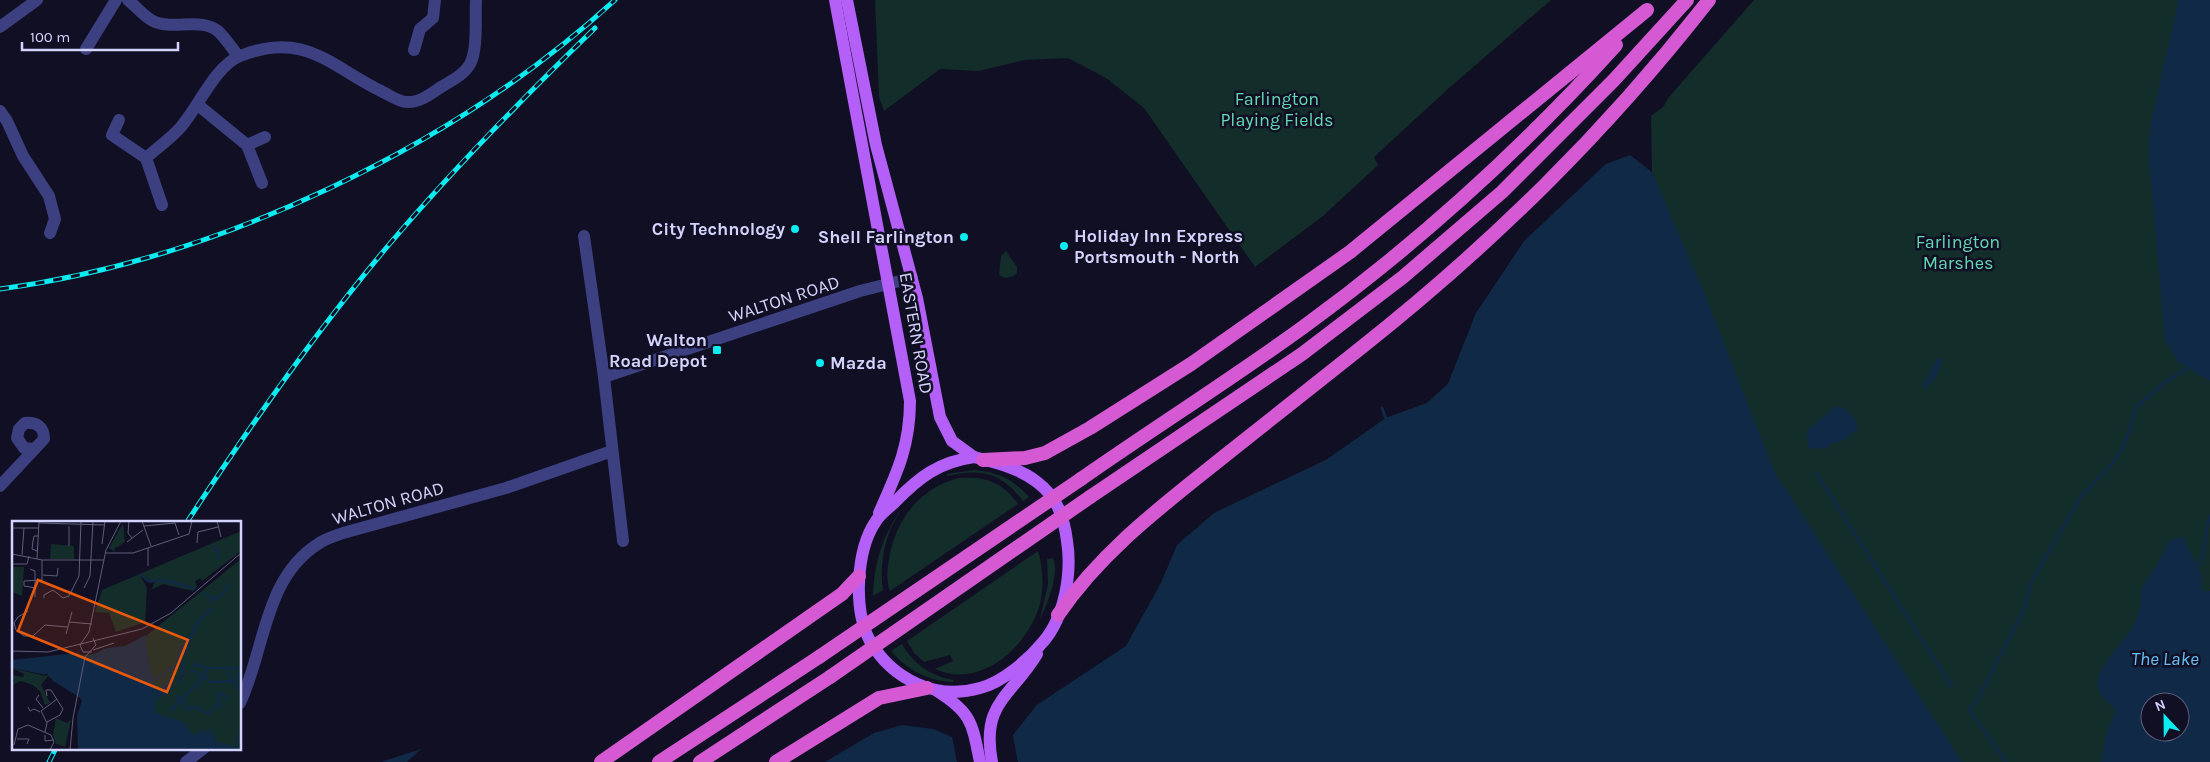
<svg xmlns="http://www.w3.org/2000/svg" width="2210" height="762" font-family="Karla,sans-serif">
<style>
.green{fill:#122d2a;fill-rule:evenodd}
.water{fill:#102946;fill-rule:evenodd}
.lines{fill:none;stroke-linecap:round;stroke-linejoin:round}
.stream{stroke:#102946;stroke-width:3}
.minor{stroke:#3c3f80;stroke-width:12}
.primary{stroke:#b35ff8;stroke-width:12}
.trunk{stroke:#d659d4;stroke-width:14}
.rail-casing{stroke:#0aecf2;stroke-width:5}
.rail{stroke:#110f23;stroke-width:3;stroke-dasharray:9;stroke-linecap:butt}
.trunk-bridge{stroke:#d659d4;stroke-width:14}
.poi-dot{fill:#0aecf2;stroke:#110f23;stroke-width:2}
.labels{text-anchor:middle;stroke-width:5;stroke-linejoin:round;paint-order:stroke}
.park-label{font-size:18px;fill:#62dab3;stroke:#110f23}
.poi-label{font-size:18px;font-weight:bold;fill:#d4d3fd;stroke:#110f23;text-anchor:end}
.street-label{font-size:18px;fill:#d4d3fd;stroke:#110f23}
.water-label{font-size:19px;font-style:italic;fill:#66c0f8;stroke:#110f23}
.inset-river{fill:none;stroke:#102946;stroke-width:2.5}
.inset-road{fill:none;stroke:#5f5d7a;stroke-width:1}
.view{fill:#e8590c;fill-opacity:0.15;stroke:#e8590c;stroke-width:2.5}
.inset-edge{fill:none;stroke:#d4d3fd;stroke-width:2.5}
</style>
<rect width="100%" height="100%" fill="#110f23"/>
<g class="green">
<path d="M 875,0 L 1551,0 L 1449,88 L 1374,157 L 1378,165 L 1323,216 L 1255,267 L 1144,108 L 1106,78 L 1068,58 L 1024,60 L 979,71 L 940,69 L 884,111 L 879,97 Z"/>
<path d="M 1754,0 L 2210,0 L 2210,762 L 1018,762 L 1013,735 L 1037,705 L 1126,646 L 1160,585 L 1181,541 L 1220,510 L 1326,460 L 1386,418 L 1427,403 L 1448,384 L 1476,313 L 1506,278 L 1630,169 L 1652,172 L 1651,116 L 1663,107 L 1669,97 ZM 2150,702 L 2180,702 L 2180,732 L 2150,732 Z"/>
<path d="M 1006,251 L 1017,267 L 1017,273 C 1013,278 1003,280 999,274 L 1001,256 Z"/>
<path d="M 974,470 C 998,472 1013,479 1029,497 L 1023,501 C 1001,472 981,468 947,476 L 947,474 Z"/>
<path d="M 959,478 C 985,476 1003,482 1018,504 L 890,591 C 885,578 888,563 891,549 C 900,514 923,487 959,478 Z"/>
<path d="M 901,510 C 898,516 894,522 891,528 C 883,547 880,569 883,590 L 873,596 C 874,564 882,536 901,510 Z"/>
<path d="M 1038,551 C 1043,568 1044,587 1040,604 C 1028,647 980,690 935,669 L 953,661 L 950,655 L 924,662 L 914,653 L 907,641 Z"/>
<path d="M 1053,558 C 1060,573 1047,605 1040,619 L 1048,584 L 1047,559 Z"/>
<path d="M 902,644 C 914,664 930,676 954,680 L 953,682 C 928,681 907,670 891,651 Z"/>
</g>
<g class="water">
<path d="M 2179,0 L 2210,0 L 2210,381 L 2178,362 L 2165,339 L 2149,159 L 2151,122 Z"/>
<path d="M 1630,155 L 1652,172 L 1703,290 L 1774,471 L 1962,762 L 1018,762 L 1013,735 L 1037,705 L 1126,646 L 1160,585 L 1177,545 L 1214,513 L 1326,460 L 1386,418 L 1427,403 L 1448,384 L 1476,313 L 1524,241 L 1606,164 Z"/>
<path d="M 1941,357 L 1943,360 L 1936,376 L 1924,389 L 1923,384 C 1932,376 1930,363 1941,357 Z"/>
<path d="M 1839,406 C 1848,410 1859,420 1857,430 L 1842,441 L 1830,444 L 1827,449 L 1809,448 L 1806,432 L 1831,410 Z"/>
<path d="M 2180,537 L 2184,539 L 2202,577 L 2201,591 L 2210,591 L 2210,762 L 2101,762 L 2105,738 L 2116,710 L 2101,696 L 2097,685 L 2101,670 L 2133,626 L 2140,609 L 2142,587 L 2157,565 L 2169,541 ZM 2150,702 L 2180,702 L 2180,732 L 2150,732 Z"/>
<path d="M 902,725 L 933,729 L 952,737 L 957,762 L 825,762 L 874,733 Z"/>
<path d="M 421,749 L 407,762 L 381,762 Z"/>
</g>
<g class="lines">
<g class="stream">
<path d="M 1382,408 L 1387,422"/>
<path d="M 1816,473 L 1952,687"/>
<path d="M 2197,567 C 2207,553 2204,532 2210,516"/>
<path d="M 2006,762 L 1969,709 L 1977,701 L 2023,611 L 2033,579 L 2082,495 L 2112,464 L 2123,448 L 2137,406 L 2163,384 L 2186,369"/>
</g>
<g class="minor">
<path d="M 128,0 C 138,8 144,17 155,22 C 175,30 203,17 219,32 C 226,39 232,48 238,56"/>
<path d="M 0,27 L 37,0"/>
<path d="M 86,49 L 116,0"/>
<path d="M 414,50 L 420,29 L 433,18 L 435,0"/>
<path d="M 198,105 L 247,145 L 262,183"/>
<path d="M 0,111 L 7,121 L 23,156 L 49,196 L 55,219 L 50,233"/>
<path d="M 119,120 L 112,135 L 146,158"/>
<path d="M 247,145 L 265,137"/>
<path d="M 162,205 L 146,158 C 157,148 170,139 180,128 C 198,108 215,66 240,56 C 303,31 328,64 379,90 C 388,94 398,102 407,102 C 419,103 431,94 441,87 C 451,81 464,75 470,64 C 478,50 475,16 476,0"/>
<path d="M 584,236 L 604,377 L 623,541"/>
<path d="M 604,377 L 860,291 L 912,278"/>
<path d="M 0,486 L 44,439 C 44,427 37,422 25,423 L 19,429 L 17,438 L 24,448 L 33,449"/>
<path d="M 240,703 C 265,650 264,578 318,544 C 325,539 335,536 343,533 L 506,488 L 612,451"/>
<path d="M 186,762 L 204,748"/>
</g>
<g class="primary">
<path d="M 835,0 L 910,401 C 910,446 897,473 879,513"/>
<path d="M 847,0 L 876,145 L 917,298 L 940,417 L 952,441 L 974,457"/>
<path d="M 974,457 C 997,463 1019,468 1037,482 C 1057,497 1064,517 1067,541 C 1072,572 1065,617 1043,642 C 1028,660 1003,682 980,688 C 936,701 892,679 870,641 C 853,610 856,550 876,521 C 880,514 889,508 895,502 C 919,477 939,462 974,457 Z"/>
<path d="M 937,691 C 972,713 972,723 980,762"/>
<path d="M 992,762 C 981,703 1010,698 1037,654"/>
</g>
<g class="trunk">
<path d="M 983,460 L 1025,458 L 1045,453 L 1090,428 L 1191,364 L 1350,252 L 1647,10"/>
<path d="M 1081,479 C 1154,428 1230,380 1302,328 C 1416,245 1522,149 1616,45"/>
<path d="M 1090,497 L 1302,354 L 1403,277 L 1502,192 L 1614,80 L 1687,0"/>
<path d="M 1058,615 C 1103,549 1166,503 1227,454 C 1272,418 1317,383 1362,347 C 1493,243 1606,132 1709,0"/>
<path d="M 601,762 L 842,594 L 859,576"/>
<path d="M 659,762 L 819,657"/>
<path d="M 700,762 L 830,677"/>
<path d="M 776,762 L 879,698 L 927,688"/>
</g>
<defs>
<g id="rail">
<path d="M 0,289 C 217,260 454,147 615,0"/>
<path d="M 187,522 C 249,427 314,334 387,247 C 452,170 523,98 595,28"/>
<path d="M 49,762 L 56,748"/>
</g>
</defs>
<use href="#rail" class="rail-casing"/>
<use href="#rail" class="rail"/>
<g class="trunk-bridge">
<path d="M 819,657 L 1081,479"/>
<path d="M 830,677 L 1090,497"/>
</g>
</g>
<g class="poi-dot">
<circle cx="795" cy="229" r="5"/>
<circle cx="964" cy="237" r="5"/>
<circle cx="1064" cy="246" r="5"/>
<rect x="712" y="345" width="10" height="10" rx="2.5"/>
<circle cx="820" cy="363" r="5"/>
</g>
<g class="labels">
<g class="park-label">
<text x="1277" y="105">Farlington<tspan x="1277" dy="21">Playing Fields</tspan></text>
<text x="1958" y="248">Farlington<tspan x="1958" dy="21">Marshes</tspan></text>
</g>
<g class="poi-label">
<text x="785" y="235">City Technology</text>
<text x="1074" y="242" text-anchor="start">Holiday Inn Express<tspan x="1074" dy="21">Portsmouth - North</tspan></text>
<text x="954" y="243">Shell Farlington</text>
<text x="707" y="346">Walton<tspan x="707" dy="21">Road Depot</tspan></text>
<text x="830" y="369" text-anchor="start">Mazda</text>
</g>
<g class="street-label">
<text transform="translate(784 299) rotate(-18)" y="6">WALTON ROAD</text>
<text transform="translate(916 333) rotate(80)" y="6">EASTERN ROAD</text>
<text transform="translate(388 503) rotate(-16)" y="6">WALTON ROAD</text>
</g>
<g class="water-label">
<text x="2165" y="665">The Lake</text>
</g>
</g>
<g transform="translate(12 521)">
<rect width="229" height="229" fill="#110f23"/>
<path d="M 111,2 L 113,21 L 102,28 L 103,31 L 97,27 ZM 229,10 L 229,30 L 190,60 L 188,57 L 183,61 L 185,66 L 181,70 L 151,63 L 139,69 L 143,61 L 139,62 L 128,54 L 135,67 L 133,101 L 104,111 L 97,92 L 83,91 L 90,69 ZM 39,23 L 62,25 L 62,38 L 38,38 ZM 229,38 L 229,229 L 137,229 L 40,136 L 85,133 L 92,128 L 112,125 L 134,115 ZM 0,46 L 12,46 L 10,75 L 0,71 ZM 38,141 L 64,173 L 36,155 L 29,164 L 38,182 L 33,184 L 28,170 L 21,164 L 9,160 L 0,164 L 3,158 L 0,160 L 0,154 L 11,156 L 12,153 L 0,147 L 33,155 L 36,154 L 34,151 L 34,154 L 0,145 ZM 44,197 L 55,202 L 59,198 L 53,226 L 44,223 L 41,214 Z" fill="#122d2a"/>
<path d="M 178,112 L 173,131 L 167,146 L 164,141 L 168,128 ZM 133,114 L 144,192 L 172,201 L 180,214 L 199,212 L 202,223 L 223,229 L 66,229 L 65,195 L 70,179 L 67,176 L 41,160 L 34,151 L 34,154 L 0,147 L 0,139 L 65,132 L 75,136 L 95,127 L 114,125 ZM 159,155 L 160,163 L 162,161 L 158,170 L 144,180 L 145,170 Z" fill="#102946"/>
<path class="inset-river" d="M 201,25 L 207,31 L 205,39M 128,53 L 136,60 L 157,60 L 183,68M 190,71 L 199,76 L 200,82M 200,79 L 209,75 L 217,64M 172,133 L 185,103 L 200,87M 136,141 L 140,159M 180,143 L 197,147 L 225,147M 229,143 L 224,164 L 229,170M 179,148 L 199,161 L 220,160M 215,149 L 222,164M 166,164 L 172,151 L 170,138M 144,174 L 140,161 L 164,144M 164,175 L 177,188 L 182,186 L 196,193 L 206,182 L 210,188M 207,182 L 206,171 L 218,178M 158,190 L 190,158 L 196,147M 184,212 L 199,210 L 204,222 L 224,227 L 229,210"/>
<path class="inset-road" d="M 117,0 L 116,12 L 120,17M 130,0 L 139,25M 205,0 L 209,16M 27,2 L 93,4M 132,5 L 163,2 L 167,14M 0,7 L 26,7M 115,21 L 131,9M 185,22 L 186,11 L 206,6M 90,23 L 93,0M 57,25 L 57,5M 136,27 L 136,45M 25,30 L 20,28 L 21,20 L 22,15 L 27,15M 94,32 L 121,32 L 177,13 L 180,0M 0,33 L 30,39 L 92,39M 10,34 L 12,7M 25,38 L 27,0M 0,43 L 15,43 L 17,35M 18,48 L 23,50 L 23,76M 31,54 L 45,55 L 46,47M 24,67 L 12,65 L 12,60 L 30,59 L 30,39M 72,67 L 78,55 L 81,0M 32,77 L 32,74 L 41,69 L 51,77 L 57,75 L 67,55 L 69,0M 16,90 L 6,96 L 2,102 L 4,109 L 12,115 L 21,115 L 33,104 L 55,106M 57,101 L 80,103M 54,113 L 60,91M 81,129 L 102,122M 0,130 L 36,131 L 130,108 L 159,92 L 229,32M 80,131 L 71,131 L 68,124 L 77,111 L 94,29 L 109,0M 27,174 L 24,178 L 31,187M 35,175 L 34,169 L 39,169 L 51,188 L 48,194 L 35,201M 16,186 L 18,190 L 22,188 L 28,191M 33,211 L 35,202 L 29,190 L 45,178M 33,214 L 33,220 L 42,219M 5,218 L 17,218 L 15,223M 2,224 L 6,208 L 16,204 L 39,214 L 42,221 L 38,229M 58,229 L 61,197 L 73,136 L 84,124 L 81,117"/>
<path class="view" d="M 26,59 L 176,119 L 155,171 L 6,110 Z"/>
<rect width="229" height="229" class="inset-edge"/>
</g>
<g transform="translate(2165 717) rotate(338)"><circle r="24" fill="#110f23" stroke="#5f5d7a"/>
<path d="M0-4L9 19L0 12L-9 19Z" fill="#0aecf2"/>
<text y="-8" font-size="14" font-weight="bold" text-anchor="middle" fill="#d4d3fd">N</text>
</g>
<path d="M22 42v8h156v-8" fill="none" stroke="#d4d3fd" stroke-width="2.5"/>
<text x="30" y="42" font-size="15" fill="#d4d3fd" stroke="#110f23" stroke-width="4" paint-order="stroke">100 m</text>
</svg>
